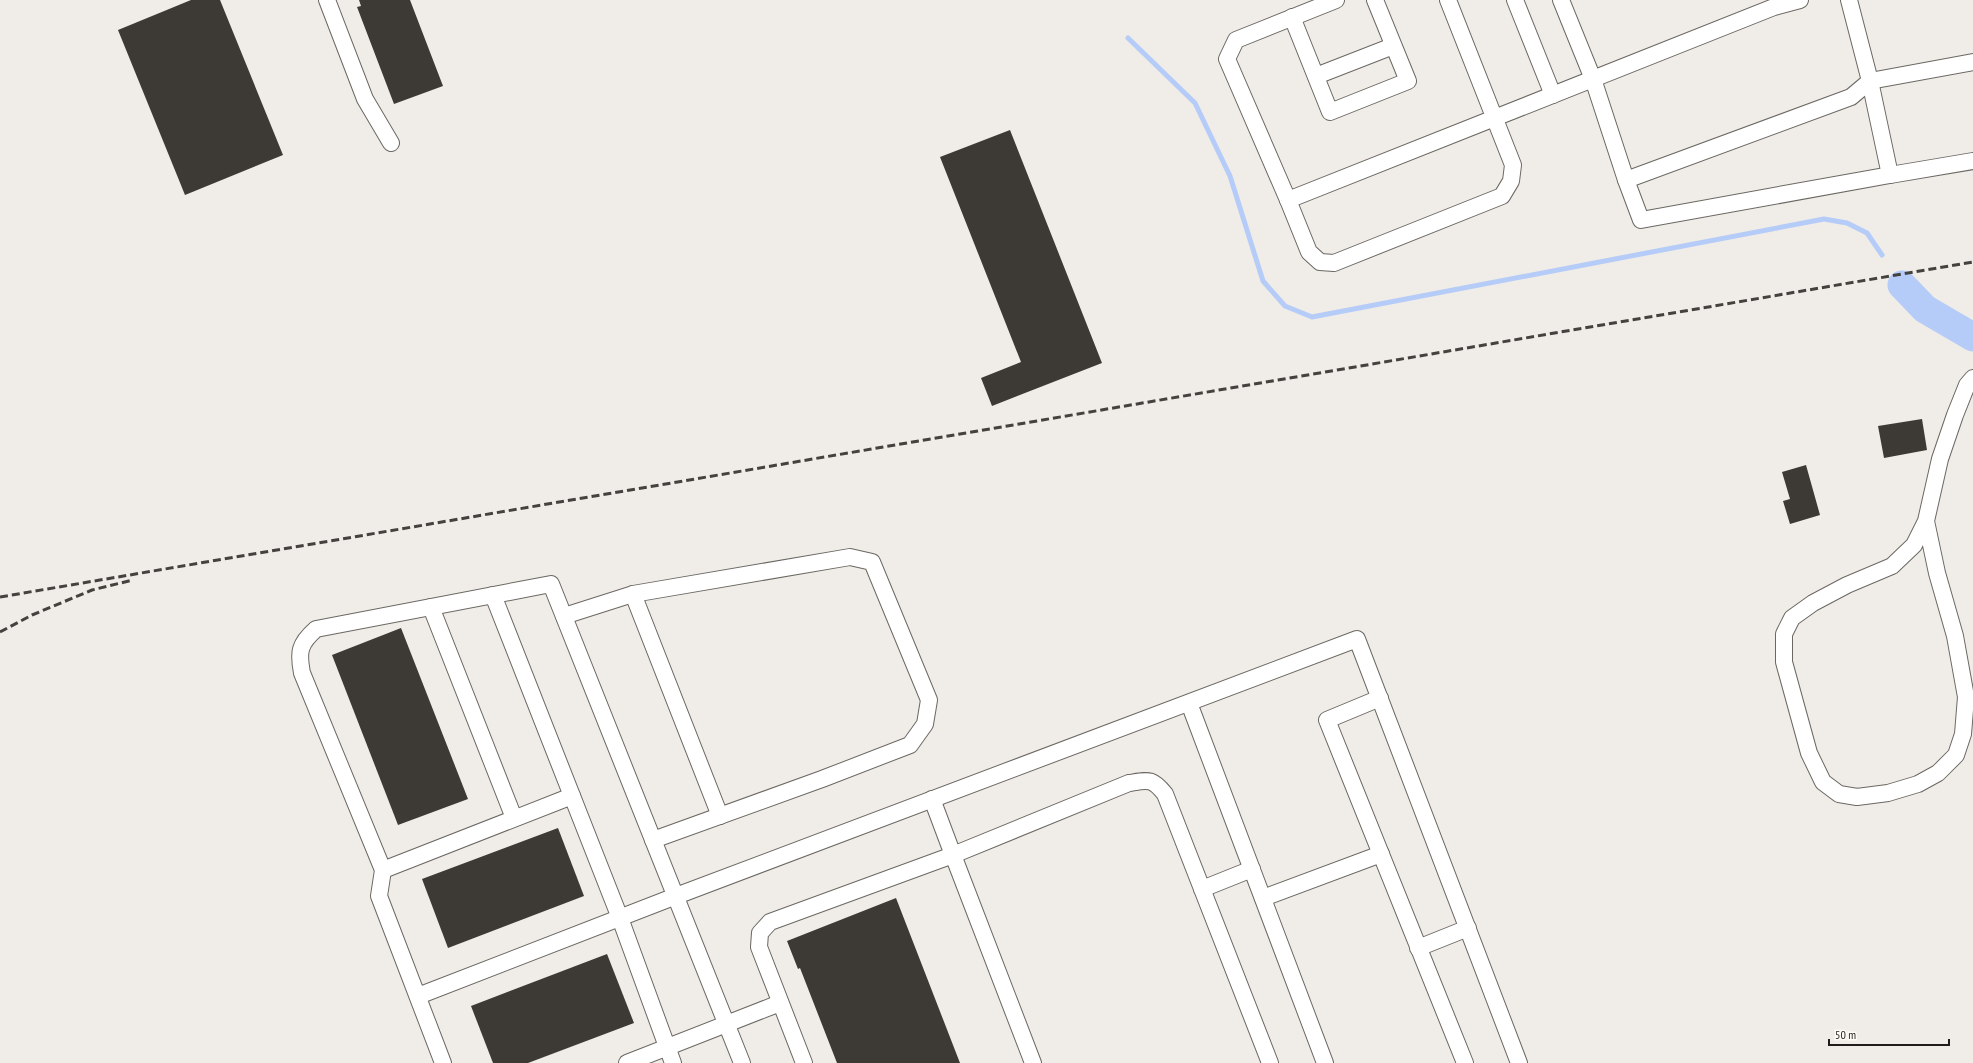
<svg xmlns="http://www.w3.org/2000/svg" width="1973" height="1063" font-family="'PT Sans Narrow',sans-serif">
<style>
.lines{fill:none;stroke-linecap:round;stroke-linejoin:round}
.stream{stroke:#b6ccf8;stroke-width:5}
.river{stroke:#b6ccf8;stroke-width:29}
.building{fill:#3d3a35}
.minor-casing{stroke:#6b6863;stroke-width:18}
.minor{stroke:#fff;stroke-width:16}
.rail{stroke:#43423f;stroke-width:3;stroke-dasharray:8 4;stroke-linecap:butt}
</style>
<rect width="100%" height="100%" fill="#f0ece7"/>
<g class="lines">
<path class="stream" d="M 1128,38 L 1195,103 L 1230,176 L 1263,281 L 1285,306 L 1312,317 L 1824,219 L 1847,223 L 1867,233 L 1882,255"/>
<path class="river" d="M 1902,285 L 1925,309 L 1973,337"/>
</g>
<g class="building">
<path d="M 191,0 L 220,0 L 283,155 L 185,195 L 118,30 Z"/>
<path d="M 359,0 L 410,0 L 443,86 L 394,104 L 357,7 L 361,6 Z"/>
<path d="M 1010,130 L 1102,363 L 992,406 L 981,378 L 1021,362 L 940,157 Z"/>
<path d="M 1922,419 L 1927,450 L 1884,458 L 1878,426 Z"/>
<path d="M 1806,465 L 1820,515 L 1790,524 L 1783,501 L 1790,499 L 1782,472 Z"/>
<path d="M 401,628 L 468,799 L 398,825 L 332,655 Z"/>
<path d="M 558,828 L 584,896 L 448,948 L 422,879 Z"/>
<path d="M 896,898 L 960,1063 L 837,1063 L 800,968 L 798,969 L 787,941 Z"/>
<path d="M 607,954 L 634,1023 L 528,1063 L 493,1063 L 471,1006 Z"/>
</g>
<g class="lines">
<defs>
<g id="minor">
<path d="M 327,0 L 365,99 L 391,143"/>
<path d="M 1336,0 L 1236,40 L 1227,59 L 1288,200 L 1774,7 L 1800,0"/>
<path d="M 1515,0 L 1553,95"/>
<path d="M 1561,0 L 1593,79 L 1626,180"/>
<path d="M 1849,0 L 1870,81 L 1890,175 L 1973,161"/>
<path d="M 1292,17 L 1330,112 L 1408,81 L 1375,0"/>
<path d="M 1316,76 L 1393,46"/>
<path d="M 1890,175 L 1641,220 L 1626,180 L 1851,97 L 1870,81 L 1973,62"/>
<path d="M 1288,200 L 1309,252 L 1320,262 L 1334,263 L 1502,196 L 1511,181 L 1513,165 L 1448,0"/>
<path d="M 1926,521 L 1937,573 L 1955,636 L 1966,697 L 1963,734 L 1956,755 L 1938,773 L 1918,784 L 1888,793 L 1857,797 L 1839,794 L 1823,782 L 1809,753 L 1784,662 L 1784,634 L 1792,618 L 1813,603 L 1847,585 L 1892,566 L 1914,545 L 1926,521 L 1940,459 L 1955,415 L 1967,385 L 1973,378"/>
<path d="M 633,594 L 720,816"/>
<path d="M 493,595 L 620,918 L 673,1063"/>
<path d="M 431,607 L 514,818"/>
<path d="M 564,616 L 633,594 L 850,557 L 872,562 L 929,700 L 925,724 L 910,745 L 822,779 L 653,840"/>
<path d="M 1380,698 L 1327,720 L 1465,1063"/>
<path d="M 1189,703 L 1325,1063"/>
<path d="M 932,799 L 953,855 L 1129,783 C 1149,780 1152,778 1165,794 L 1270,1063"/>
<path d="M 383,870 L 572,796"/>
<path d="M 1202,889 L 1252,869"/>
<path d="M 1263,898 L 1381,854"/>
<path d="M 1418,948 L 1468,928"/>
<path d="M 418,996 L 676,896 L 1357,639 L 1519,1063"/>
<path d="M 443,1063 L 379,896 L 383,870 L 302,673 C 298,652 299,644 316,629 L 551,584 L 742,1063"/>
<path d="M 627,1063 L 780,1003"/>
<path d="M 804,1063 L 759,947 L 760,933 L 770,922 L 953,855 L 1033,1063"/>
</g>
</defs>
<use href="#minor" class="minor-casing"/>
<use href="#minor" class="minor"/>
<g class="rail">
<path d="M 0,597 L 1973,262"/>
<path d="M 0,632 L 32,615 L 92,590 L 133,580"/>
</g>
</g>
<path d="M1829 1039v6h120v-6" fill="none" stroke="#1e1d1b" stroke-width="2"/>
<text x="1835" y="1039" font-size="12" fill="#1e1d1b" stroke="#fefaf4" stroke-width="3" paint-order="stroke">50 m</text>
</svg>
